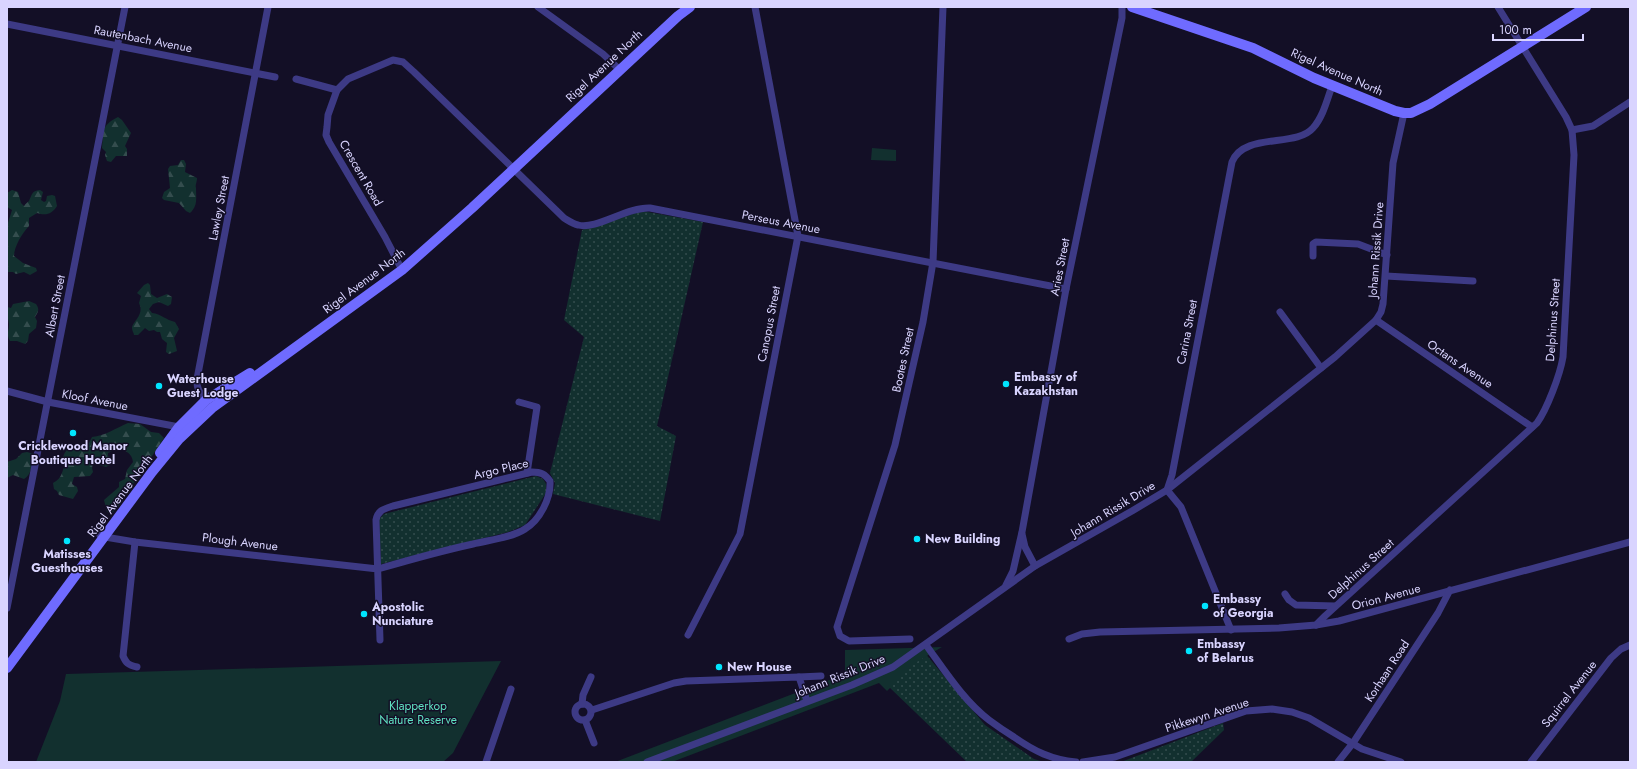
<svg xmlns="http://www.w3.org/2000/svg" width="1637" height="769" font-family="Jost,sans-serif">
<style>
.grass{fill:url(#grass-dots)}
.forest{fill:url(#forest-firs)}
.park{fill:#12302f}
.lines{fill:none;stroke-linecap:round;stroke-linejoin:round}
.street{stroke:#3d3a85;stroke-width:7}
.secondary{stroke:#6f6bff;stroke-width:10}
.poi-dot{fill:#00e5ff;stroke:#130f26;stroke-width:1.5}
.labels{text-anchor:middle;stroke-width:3;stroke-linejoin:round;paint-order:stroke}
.street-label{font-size:12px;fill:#d9d4ff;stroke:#130f26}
.poi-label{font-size:12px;font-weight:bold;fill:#d9d4ff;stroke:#130f26;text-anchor:start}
.park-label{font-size:12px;fill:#5fe0c0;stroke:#130f26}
</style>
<defs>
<pattern id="grass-dots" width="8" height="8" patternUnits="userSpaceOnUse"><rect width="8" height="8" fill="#12302f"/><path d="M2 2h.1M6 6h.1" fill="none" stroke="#344d4e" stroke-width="1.8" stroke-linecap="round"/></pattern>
<pattern id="forest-firs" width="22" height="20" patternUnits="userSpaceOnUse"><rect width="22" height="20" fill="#12302f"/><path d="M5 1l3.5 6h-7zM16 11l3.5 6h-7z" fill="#344d4e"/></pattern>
</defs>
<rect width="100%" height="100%" fill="#130f26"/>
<g class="grass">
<path d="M 642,211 L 703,222 L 657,426 L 676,436 L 660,521 L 553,494 L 555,483 L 550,473 L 584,337 L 564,320 L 582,230 Z"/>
<path d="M 536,476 L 543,479 L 546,484 L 546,493 L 525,525 L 508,532 L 381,564 L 379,519 L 384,514 Z"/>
<path d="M 924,652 L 985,725 L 1034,759 L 1044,762 L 967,762 L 888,686 Z"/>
<path d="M 1223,723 L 1224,730 L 1191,762 L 1121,762 Z"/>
</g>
<g class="forest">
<path d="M 118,117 L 122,120 L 131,133 L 125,146 L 127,149 L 127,156 L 116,156 L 111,162 L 107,161 L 105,155 L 106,152 L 102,148 C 104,132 100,126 118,117 Z"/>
<path d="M 181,160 L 184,160 L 186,164 L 185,172 L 197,178 C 197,182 195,185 196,188 C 196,198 198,206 190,213 L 186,211 L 179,203 L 164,200 L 162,198 L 164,192 L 170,188 L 168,169 L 170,166 L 178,165 Z"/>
<path d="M 12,190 L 18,192 L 21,203 L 24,206 C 25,204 27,203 29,201 C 32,195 31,191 40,190 L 43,192 L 41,200 L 44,202 L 46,201 L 47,196 L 52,195 L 55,196 L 57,206 C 52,214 46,216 37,213 L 29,218 L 29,226 C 22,233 14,247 14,256 L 23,263 L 36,268 L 37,271 L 30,275 L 24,272 L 16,274 L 13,272 L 7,272 L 7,226 L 12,210 L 7,207 L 7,193 Z"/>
<path d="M 148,283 L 150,285 L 151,294 L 157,298 L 167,294 L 172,297 L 171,304 L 168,306 L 159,302 L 153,304 L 149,309 L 152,313 C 161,314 166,320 175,322 L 179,329 L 174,338 L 177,351 L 169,354 L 166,352 L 167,343 L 162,339 L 160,332 L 157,332 L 154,330 L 149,331 L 145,328 L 138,335 L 134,335 C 134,333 132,331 132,328 C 132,322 145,315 139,303 L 141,296 L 137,293 L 144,285 Z"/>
<path d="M 29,301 L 36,304 C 40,310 38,312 35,317 L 37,321 L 36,328 L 29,334 L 28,341 L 25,344 L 17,341 L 10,341 C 6,334 9,331 9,324 C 8,319 7,313 7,307 L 11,308 L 13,304 Z"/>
<path d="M 128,423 L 140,424 L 151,432 L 159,433 L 164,438 L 118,507 L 111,514 L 107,512 L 104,500 L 119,487 L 119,482 L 125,479 L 127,470 L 133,462 C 132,453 126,451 118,448 L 108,453 L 108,456 L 110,457 L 110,465 L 106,467 L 93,463 L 92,468 L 93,472 L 90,476 L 74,477 L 72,484 L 77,487 L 78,491 L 73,499 L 59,495 L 57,491 L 54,489 L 53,483 C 63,478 61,472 66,463 L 63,461 C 63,446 76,445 88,445 L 92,437 C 105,436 116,428 128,423 Z"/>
<path d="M 27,452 L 34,454 L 35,457 C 32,465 31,475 24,479 L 13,475 L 7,478 L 7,462 L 16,459 L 22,453 Z"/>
</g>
<g class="park">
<path d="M 872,148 L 896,150 L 896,161 L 871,160 Z"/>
<path d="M 942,647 L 915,663 L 887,691 L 879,683 L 672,762 L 615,762 L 845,674 L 845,650 Z"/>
<path d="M 501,661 L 453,753 L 443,762 L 36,762 L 60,701 L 66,674 Z"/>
</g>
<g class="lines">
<g class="street">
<path d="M 538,7 L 603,54 L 620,70"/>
<path d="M 7,24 L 275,77"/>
<path d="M 296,79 L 337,90"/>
<path d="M 1572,130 L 1593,126 L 1630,102"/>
<path d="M 1313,256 L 1313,244 L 1316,242 L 1358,244 L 1387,255"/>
<path d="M 402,270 L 385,237 L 329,142 L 326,135 L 327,127 L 328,115 L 337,90 L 348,79 L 393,60 L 403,62 L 414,72 L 564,218 C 569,221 573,224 578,225 C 596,230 627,207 650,208 L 1066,289"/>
<path d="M 1386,276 L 1473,281"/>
<path d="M 1280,312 L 1321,368"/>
<path d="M 1376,320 L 1532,427"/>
<path d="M 7,391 L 48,402 L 179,427"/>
<path d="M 208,402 C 201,394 196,390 197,379 L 268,7"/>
<path d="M 519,402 L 537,407 L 527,473"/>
<path d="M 1022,534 L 1025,547 L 1035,566"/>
<path d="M 100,535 L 105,537 L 135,542 L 378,569 C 409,560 441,551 473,544 C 489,540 511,538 525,529 C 540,520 551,498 550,481 C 545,474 541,472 532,472 L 393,506 C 384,509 378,510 376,520 L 380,640"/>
<path d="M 135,542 L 123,656 C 126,663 128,665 137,667"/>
<path d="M 1006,585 L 1013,571 L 1022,532 L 1066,289 L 1122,18 L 1122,7"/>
<path d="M 1285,594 L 1289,600 L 1296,605 L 1335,606"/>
<path d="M 7,608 L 125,7"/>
<path d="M 1316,625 L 1325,616 L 1537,423 C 1547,409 1560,375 1563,357 L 1574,155 L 1572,130 L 1566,117 L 1498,7"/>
<path d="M 1231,630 L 1181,507 L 1167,490 L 1172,475 L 1232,162 C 1244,132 1296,148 1313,128 C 1323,117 1327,100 1332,86"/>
<path d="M 688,635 L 740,534 L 798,236 L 755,7"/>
<path d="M 910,639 L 849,641 L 840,636 L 837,627 L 895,445 L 923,322 L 933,262 L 943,7"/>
<path d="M 1069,639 L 1082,634 L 1100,632 L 1279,628 L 1316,625 L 1339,621 L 1630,542"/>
<path d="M 926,645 C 945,671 964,701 989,720 C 997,726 1006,732 1014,737 C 1034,751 1052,760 1076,762"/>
<path d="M 799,677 L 821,676"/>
<circle cx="583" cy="712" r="8"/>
<path d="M 582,704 L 583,695 L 591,677"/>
<path d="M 592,710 L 674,683 L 686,681 L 799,677 L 807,701"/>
<path d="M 585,720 L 594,743"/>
<path d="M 486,762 L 511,689"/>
<path d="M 647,762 L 852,685 L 893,667 L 1035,566 L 1132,511 L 1167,490 L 1335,357 L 1376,320 L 1381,312 L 1383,304 L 1393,163 L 1404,113"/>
<path d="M 1083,762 L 1115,757 L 1246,711 L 1272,709 L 1292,712 L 1309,718 L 1362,749 L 1401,762"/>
<path d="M 1338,762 L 1353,743 L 1438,613 L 1450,590"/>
<path d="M 1531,762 L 1611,658 L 1621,649 L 1630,645"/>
</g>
<g class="secondary">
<path d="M 1132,7 L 1253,48 L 1314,78 L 1395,111 L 1404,113 L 1411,113 L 1430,104 L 1586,7"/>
<path d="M 160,453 L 179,427 L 206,400 L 250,373"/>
<path d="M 7,668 L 152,472 L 179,439 L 212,408 L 402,270 L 472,208 L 678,16 L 690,7"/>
</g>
</g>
<g class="poi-dot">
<circle cx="1006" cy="384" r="4"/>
<circle cx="159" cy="386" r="4"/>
<circle cx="73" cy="433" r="4"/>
<circle cx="917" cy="539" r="4"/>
<circle cx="67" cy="541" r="4"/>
<circle cx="1205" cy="606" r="4"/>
<circle cx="364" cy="614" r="4"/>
<circle cx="1189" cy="651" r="4"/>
<circle cx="719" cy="667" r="4"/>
</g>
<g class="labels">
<g class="street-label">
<text transform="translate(143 39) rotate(11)" y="4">Rautenbach Avenue</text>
<text transform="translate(604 66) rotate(-43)" y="4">Rigel Avenue North</text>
<text transform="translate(1337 72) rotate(24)" y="4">Rigel Avenue North</text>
<text transform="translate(361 173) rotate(60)" y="4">Crescent Road</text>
<text transform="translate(219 208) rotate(-79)" y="4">Lawley Street</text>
<text transform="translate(781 222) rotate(11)" y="4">Perseus Avenue</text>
<text transform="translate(1376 250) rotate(-86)" y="4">Johann Rissik Drive</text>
<text transform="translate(1060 267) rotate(-79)" y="4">Aries Street</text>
<text transform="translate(364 281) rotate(-37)" y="4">Rigel Avenue North</text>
<text transform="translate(55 306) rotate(-79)" y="4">Albert Street</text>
<text transform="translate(1553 320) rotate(-86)" y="4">Delphinus Street</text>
<text transform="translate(769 324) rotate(-79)" y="4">Canopus Street</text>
<text transform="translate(1187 332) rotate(-79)" y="4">Carina Street</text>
<text transform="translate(903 360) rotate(-78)" y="4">Bootes Street</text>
<text transform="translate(1460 364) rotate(34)" y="4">Octans Avenue</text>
<text transform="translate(95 400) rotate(11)" y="4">Kloof Avenue</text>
<text transform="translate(501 469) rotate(-13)" y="4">Argo Place</text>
<text transform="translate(120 496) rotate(-53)" y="4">Rigel Avenue North</text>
<text transform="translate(1113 509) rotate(-31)" y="4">Johann Rissik Drive</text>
<text transform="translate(240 542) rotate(7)" y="4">Plough Avenue</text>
<text transform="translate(1361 569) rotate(-42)" y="4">Delphinus Street</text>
<text transform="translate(1386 597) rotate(-15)" y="4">Orion Avenue</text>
<text transform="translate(1387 671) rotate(-57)" y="4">Korhaan Road</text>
<text transform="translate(840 676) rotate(-22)" y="4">Johann Rissik Drive</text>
<text transform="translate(1569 694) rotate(-52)" y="4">Squirrel Avenue</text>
<text transform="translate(1207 715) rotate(-18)" y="4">Pikkewyn Avenue</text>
</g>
<g class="poi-label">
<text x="1014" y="381">Embassy of<tspan x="1014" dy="14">Kazakhstan</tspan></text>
<text x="167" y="383">Waterhouse<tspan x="167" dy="14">Guest Lodge</tspan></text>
<text x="73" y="450" text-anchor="middle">Cricklewood Manor<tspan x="73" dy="14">Boutique Hotel</tspan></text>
<text x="925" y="543">New Building</text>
<text x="67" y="558" text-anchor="middle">Matisses<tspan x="67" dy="14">Guesthouses</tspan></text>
<text x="1213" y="603">Embassy<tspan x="1213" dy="14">of Georgia</tspan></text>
<text x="372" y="611">Apostolic<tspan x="372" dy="14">Nunciature</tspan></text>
<text x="1197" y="648">Embassy<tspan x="1197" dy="14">of Belarus</tspan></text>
<text x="727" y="671">New House</text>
</g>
<g class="park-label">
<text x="418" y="710">Klapperkop<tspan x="418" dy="14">Nature Reserve</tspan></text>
</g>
</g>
<rect width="1637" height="769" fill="none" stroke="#d9d4ff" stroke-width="16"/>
<path d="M1493 34v6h90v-6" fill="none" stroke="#d9d4ff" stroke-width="2"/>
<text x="1499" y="34" font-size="12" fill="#d9d4ff" stroke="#130f26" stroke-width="3" paint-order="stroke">100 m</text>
</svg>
